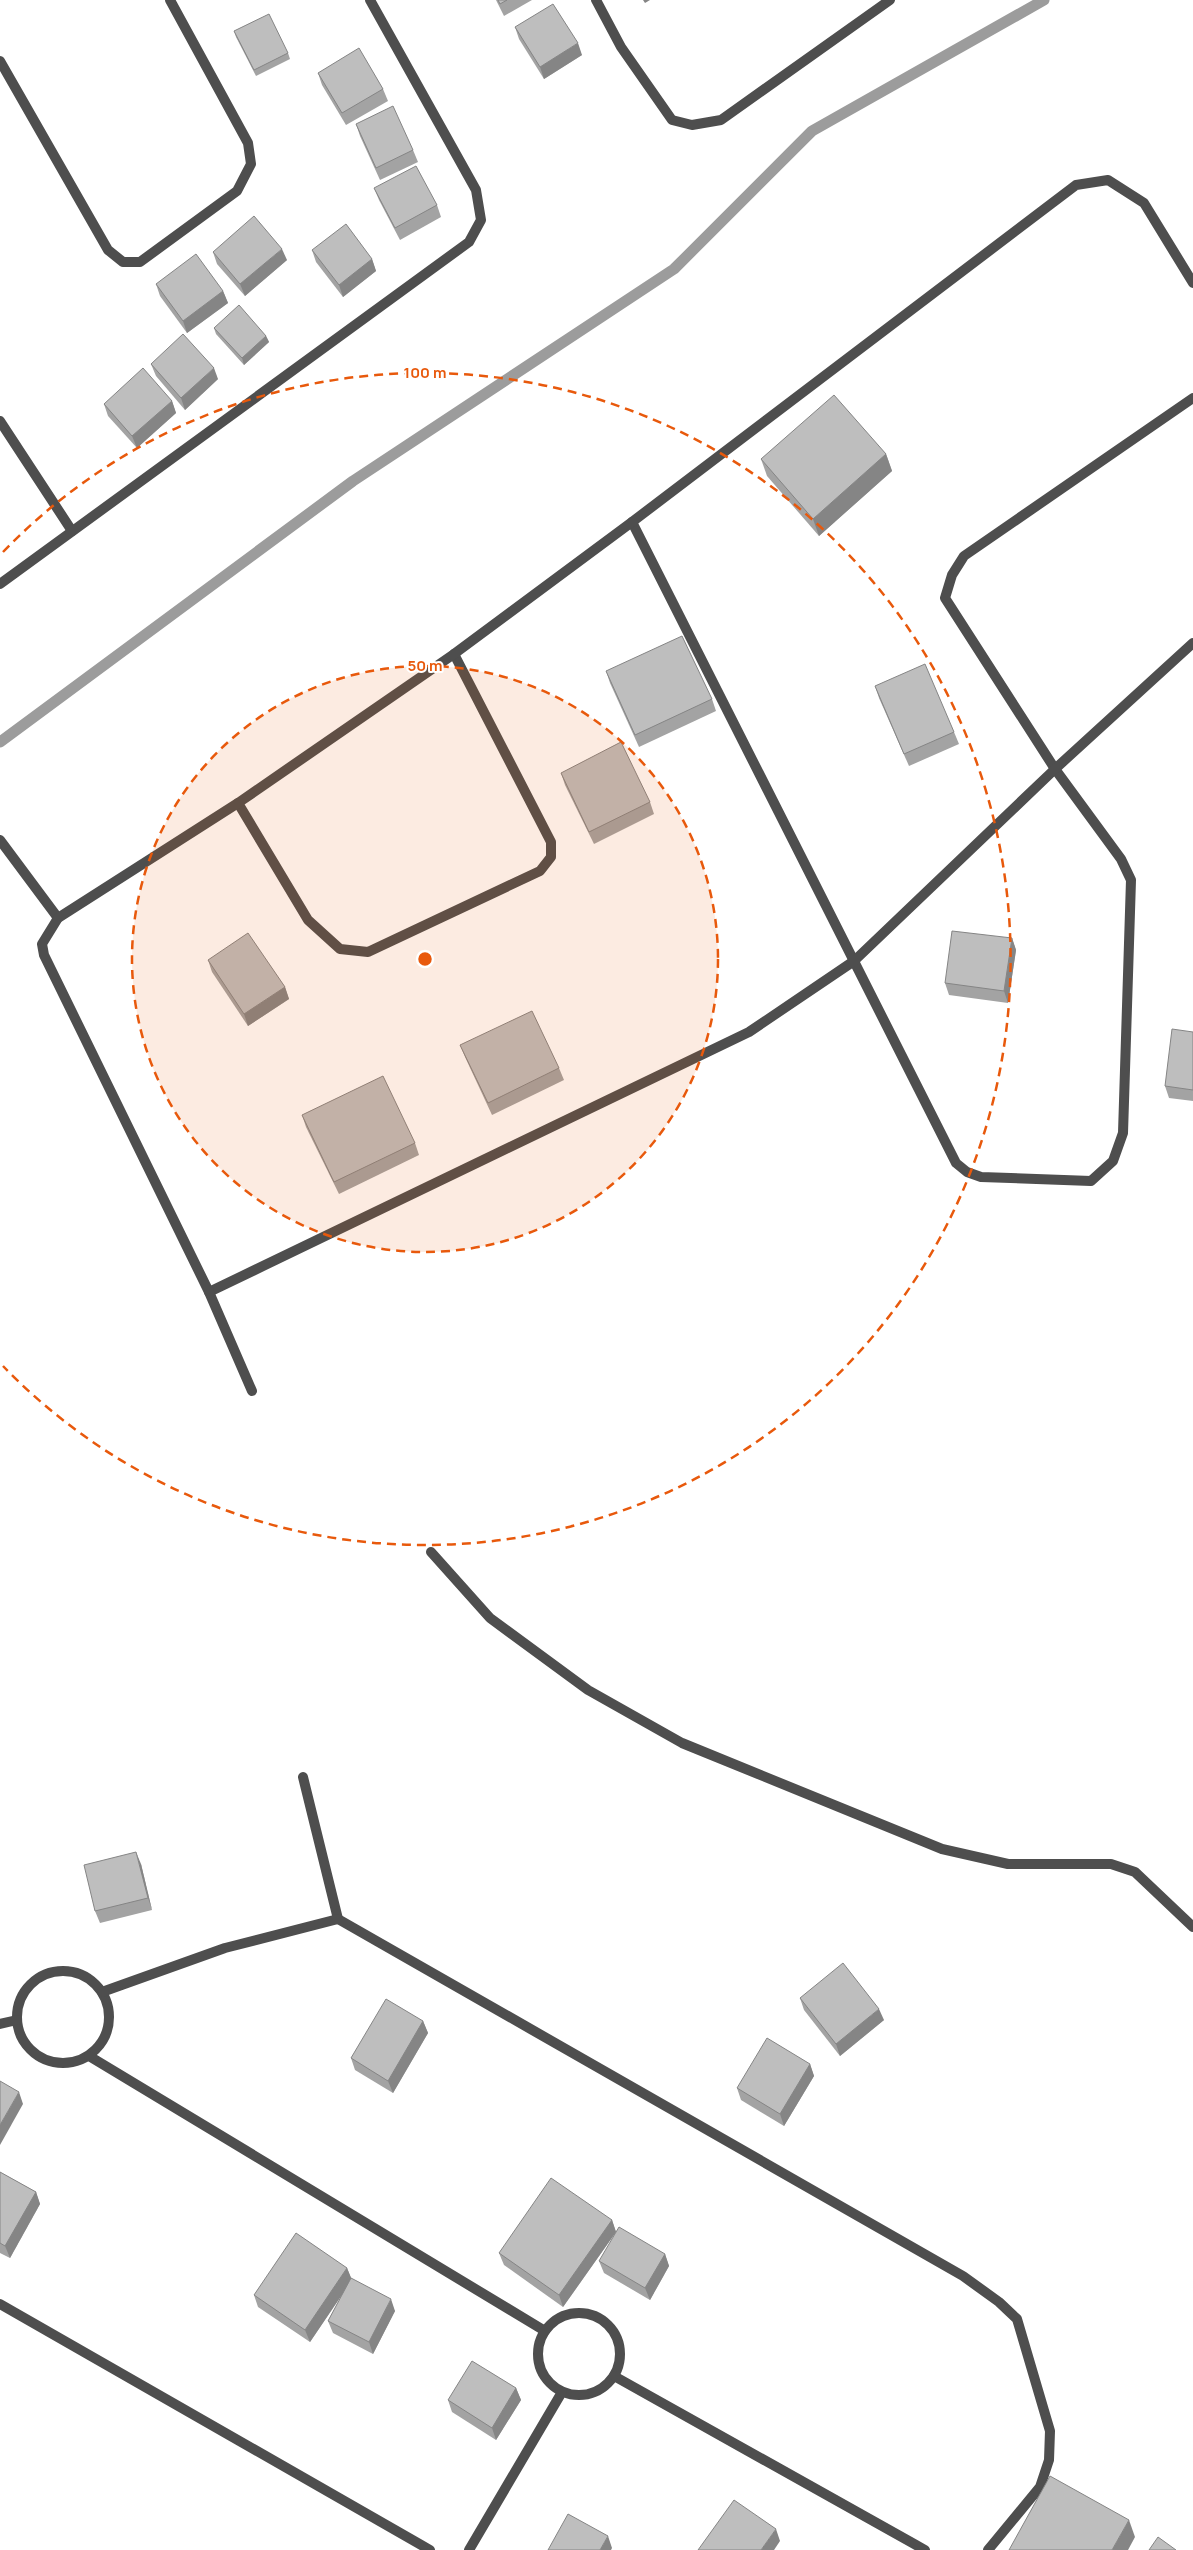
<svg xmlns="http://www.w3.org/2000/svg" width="1193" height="2550" font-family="Manrope,sans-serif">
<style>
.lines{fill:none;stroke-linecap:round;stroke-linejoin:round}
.stream{stroke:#9c9c9c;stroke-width:11}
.minor{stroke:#4e4e4e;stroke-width:10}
.wall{fill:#a3a3a3}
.shaded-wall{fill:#858585}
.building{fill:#bebebe;stroke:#858585}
.ring{fill:none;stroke:#e8590c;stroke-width:2.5;stroke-dasharray:9 6}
.centre{fill:#e8590c;stroke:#fff;stroke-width:2.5}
.ring-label{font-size:15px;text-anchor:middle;font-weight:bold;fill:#e8590c;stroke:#fff;stroke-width:4;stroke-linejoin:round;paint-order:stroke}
</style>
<rect width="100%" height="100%" fill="#fff"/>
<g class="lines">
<path class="stream" d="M 0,742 L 353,481 L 674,269 L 812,131 L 1044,0"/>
<g class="minor">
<path d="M 596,0 L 621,47 L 672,120 L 692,125 L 721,120 L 890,0"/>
<path d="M 0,61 L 108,250 L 123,262 L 140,262 L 237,191 L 251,164 L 248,143 L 170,0"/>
<path d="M 0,421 L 72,531"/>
<path d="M 632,522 L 956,1163 L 967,1172 L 981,1177 L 1091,1181 L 1113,1161 L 1123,1133 L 1131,880 L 1121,859 L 1055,769 L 945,598 L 952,575 L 964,556 L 1193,398"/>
<path d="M 0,584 L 469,242 L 481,220 L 476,190 L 370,0"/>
<path d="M 238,803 L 308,920 L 340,949 L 368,952 L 540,871 L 551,857 L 551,842 L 454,654"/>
<path d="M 0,840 L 58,918"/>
<path d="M 209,1292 L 749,1032 L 854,961 L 1055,769 L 1193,643"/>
<path d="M 252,1391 L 209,1292 L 44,955 L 42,944 L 58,918 L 238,803 L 454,654 L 632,522 L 1076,185 L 1108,180 L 1144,203 L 1193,283"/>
<path d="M 431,1552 L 490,1618 L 588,1690 L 682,1743 L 942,1849 L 1008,1864 L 1111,1864 L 1135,1872 L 1193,1927"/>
<path d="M 303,1777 L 338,1919"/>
<circle cx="63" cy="2017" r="46"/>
<path d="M 102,1992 L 225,1948 L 338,1919 L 963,2276 L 999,2302 L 1017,2319 L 1050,2431 L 1049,2460 L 1040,2487 L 988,2550"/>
<path d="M 0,2024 L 17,2020"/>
<path d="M 89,2056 L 545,2331"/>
<path d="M 0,2304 L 430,2550"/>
<circle cx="579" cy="2354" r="41"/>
<path d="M 614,2376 L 925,2550"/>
<path d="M 469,2550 L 562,2392"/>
</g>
</g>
<g class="wall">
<path d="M 496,0 L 532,0 L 504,16 Z"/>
<path d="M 515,27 L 582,55 L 544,79 L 519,39 Z"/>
<path d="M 234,31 L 288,53 L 290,59 L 256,76 L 236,37 Z"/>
<path d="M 318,73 L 383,89 L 388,101 L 346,125 L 322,85 Z"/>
<path d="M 356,124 L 413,150 L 418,162 L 380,180 L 360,136 Z"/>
<path d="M 374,188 L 437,205 L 441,217 L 400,240 L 379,200 Z"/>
<path d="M 312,250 L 372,259 L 376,271 L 343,297 L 316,262 Z"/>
<path d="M 213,252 L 287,260 L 245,296 L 217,264 Z"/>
<path d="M 156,284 L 223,291 L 228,303 L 187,333 L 160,296 Z"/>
<path d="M 214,328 L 266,336 L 269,342 L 244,365 L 216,334 Z"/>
<path d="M 151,364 L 218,379 L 185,410 L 156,376 Z"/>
<path d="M 172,401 L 176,413 L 137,448 L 108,416 L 104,404 Z"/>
<path d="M 886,454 L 892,471 L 819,536 L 767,476 L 761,459 Z"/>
<path d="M 606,671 L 712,699 L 716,711 L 639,747 L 610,683 Z"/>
<path d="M 875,686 L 954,732 L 959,744 L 909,766 L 879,698 Z"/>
<path d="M 561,773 L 650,802 L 654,814 L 594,844 L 565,785 Z"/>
<path d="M 1012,938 L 1016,950 L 1008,1003 L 949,995 L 945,983 Z"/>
<path d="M 208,960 L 285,987 L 289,999 L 248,1026 L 212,972 Z"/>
<path d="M 1193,1032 L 1193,1101 L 1169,1098 L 1165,1086 Z"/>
<path d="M 460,1045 L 559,1068 L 564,1080 L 492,1115 L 465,1057 Z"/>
<path d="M 302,1115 L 415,1143 L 419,1155 L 339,1194 L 306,1127 Z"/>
<path d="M 141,1864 L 152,1910 L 100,1923 L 95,1911 Z"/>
<path d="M 800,1998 L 884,2020 L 840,2056 L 804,2010 Z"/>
<path d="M 423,2021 L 428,2033 L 393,2093 L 355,2070 L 351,2058 Z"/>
<path d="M 810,2064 L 814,2076 L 784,2126 L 741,2100 L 737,2088 Z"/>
<path d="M 0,2172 L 36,2192 L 40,2204 L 10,2258 L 0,2253 Z"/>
<path d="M 612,2220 L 616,2232 L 563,2307 L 504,2265 L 499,2253 Z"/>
<path d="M 665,2254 L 669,2266 L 650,2300 L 604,2273 L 599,2261 Z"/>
<path d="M 347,2268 L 351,2278 L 395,2311 L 373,2354 L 333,2333 L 328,2321 L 343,2293 L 310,2342 L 258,2307 L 254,2295 Z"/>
<path d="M 516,2388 L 521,2400 L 496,2440 L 452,2412 L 448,2400 Z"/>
</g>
<g class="shaded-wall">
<path d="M 643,0 L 650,0 L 645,3 Z"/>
<path d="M 578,43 L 582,55 L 544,79 L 540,67 Z"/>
<path d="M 282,249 L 287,260 L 245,296 L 240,284 Z"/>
<path d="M 372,259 L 376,271 L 343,297 L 339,285 Z"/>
<path d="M 223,291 L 228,303 L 187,333 L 183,321 Z"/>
<path d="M 266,336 L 269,342 L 244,365 L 242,358 Z"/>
<path d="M 214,368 L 218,379 L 185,410 L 181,398 Z"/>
<path d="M 172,401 L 176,413 L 137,448 L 132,436 Z"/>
<path d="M 886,454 L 892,471 L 819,536 L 813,519 Z"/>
<path d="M 1012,938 L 1016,950 L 1008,1003 L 1004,991 Z"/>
<path d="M 285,987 L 289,999 L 248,1026 L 244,1014 Z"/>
<path d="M 136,1852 L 141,1864 L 152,1910 L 148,1898 Z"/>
<path d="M 879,2009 L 884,2020 L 840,2056 L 836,2044 Z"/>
<path d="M 423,2021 L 428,2033 L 393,2093 L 388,2081 Z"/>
<path d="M 810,2064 L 814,2076 L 784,2126 L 780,2114 Z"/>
<path d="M 19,2092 L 23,2104 L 0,2145 L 0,2125 Z"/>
<path d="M 36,2192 L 40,2204 L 10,2258 L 5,2246 Z"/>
<path d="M 612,2220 L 616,2232 L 563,2307 L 559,2295 Z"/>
<path d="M 665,2254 L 669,2266 L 650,2300 L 645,2288 Z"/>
<path d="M 347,2268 L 352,2280 L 310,2342 L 305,2330 Z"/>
<path d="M 391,2299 L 395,2311 L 373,2354 L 369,2342 Z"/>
<path d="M 516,2388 L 521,2400 L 496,2440 L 492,2428 Z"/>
<path d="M 1129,2520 L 1135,2537 L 1128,2550 L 1112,2550 Z"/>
<path d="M 776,2529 L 780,2541 L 774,2550 L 761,2550 Z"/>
<path d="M 608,2536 L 612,2548 L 611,2550 L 600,2550 Z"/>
</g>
<g class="building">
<path d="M 498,0 L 507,0 L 500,4 Z"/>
<path d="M 553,4 L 578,43 L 540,67 L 515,27 Z"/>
<path d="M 269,14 L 288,53 L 254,70 L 234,31 Z"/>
<path d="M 359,48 L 383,89 L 342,113 L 318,73 Z"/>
<path d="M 393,106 L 413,150 L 376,168 L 356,124 Z"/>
<path d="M 416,166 L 437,205 L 395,228 L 374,188 Z"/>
<path d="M 254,216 L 282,249 L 240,284 L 213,252 Z"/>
<path d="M 346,224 L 372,259 L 339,285 L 312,250 Z"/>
<path d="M 196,254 L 223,291 L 183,321 L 156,284 Z"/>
<path d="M 239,305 L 266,336 L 242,358 L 214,328 Z"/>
<path d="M 183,334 L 214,368 L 181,398 L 151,364 Z"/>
<path d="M 143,368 L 172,401 L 132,436 L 104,404 Z"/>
<path d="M 834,395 L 886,454 L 813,519 L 761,459 Z"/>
<path d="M 682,636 L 712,699 L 635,735 L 606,671 Z"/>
<path d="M 925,664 L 954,732 L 904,754 L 875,686 Z"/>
<path d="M 621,742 L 650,802 L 589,832 L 561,773 Z"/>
<path d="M 952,931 L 1012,938 L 1004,991 L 945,983 Z"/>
<path d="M 248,933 L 285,987 L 244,1014 L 208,960 Z"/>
<path d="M 532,1011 L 559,1068 L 488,1103 L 460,1045 Z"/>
<path d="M 1172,1029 L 1193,1032 L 1193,1090 L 1165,1086 Z"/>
<path d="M 383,1076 L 415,1143 L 334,1182 L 302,1115 Z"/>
<path d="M 136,1852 L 148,1898 L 95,1911 L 84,1865 Z"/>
<path d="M 843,1963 L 879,2009 L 836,2044 L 800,1998 Z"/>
<path d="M 386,1999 L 423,2021 L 388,2081 L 351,2058 Z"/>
<path d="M 767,2038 L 810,2064 L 780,2114 L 737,2088 Z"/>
<path d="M 0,2081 L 19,2092 L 0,2125 Z"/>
<path d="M 0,2172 L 36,2192 L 5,2246 L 0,2243 Z"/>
<path d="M 551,2178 L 612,2220 L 559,2295 L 499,2253 Z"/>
<path d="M 619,2227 L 665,2254 L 645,2288 L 599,2261 Z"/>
<path d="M 296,2233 L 347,2268 L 305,2330 L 254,2295 Z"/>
<path d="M 351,2278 L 391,2299 L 369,2342 L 328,2321 Z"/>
<path d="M 472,2361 L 516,2388 L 492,2428 L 448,2400 Z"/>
<path d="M 1050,2476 L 1129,2520 L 1112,2550 L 1009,2550 Z"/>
<path d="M 734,2500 L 776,2529 L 761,2550 L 698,2550 Z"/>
<path d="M 568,2514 L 608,2536 L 600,2550 L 548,2550 Z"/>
<path d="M 1158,2537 L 1176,2550 L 1149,2550 Z"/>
</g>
<circle cx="425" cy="959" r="293" fill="#e8590c" fill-opacity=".12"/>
<g class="ring">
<circle cx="425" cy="959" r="293"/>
<path d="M3 552A586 586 0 1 1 3 1366"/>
</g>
<circle cx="425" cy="959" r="8" class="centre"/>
<g class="ring-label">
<text x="425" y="378">100 m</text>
<text x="425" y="671">50 m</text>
</g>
</svg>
